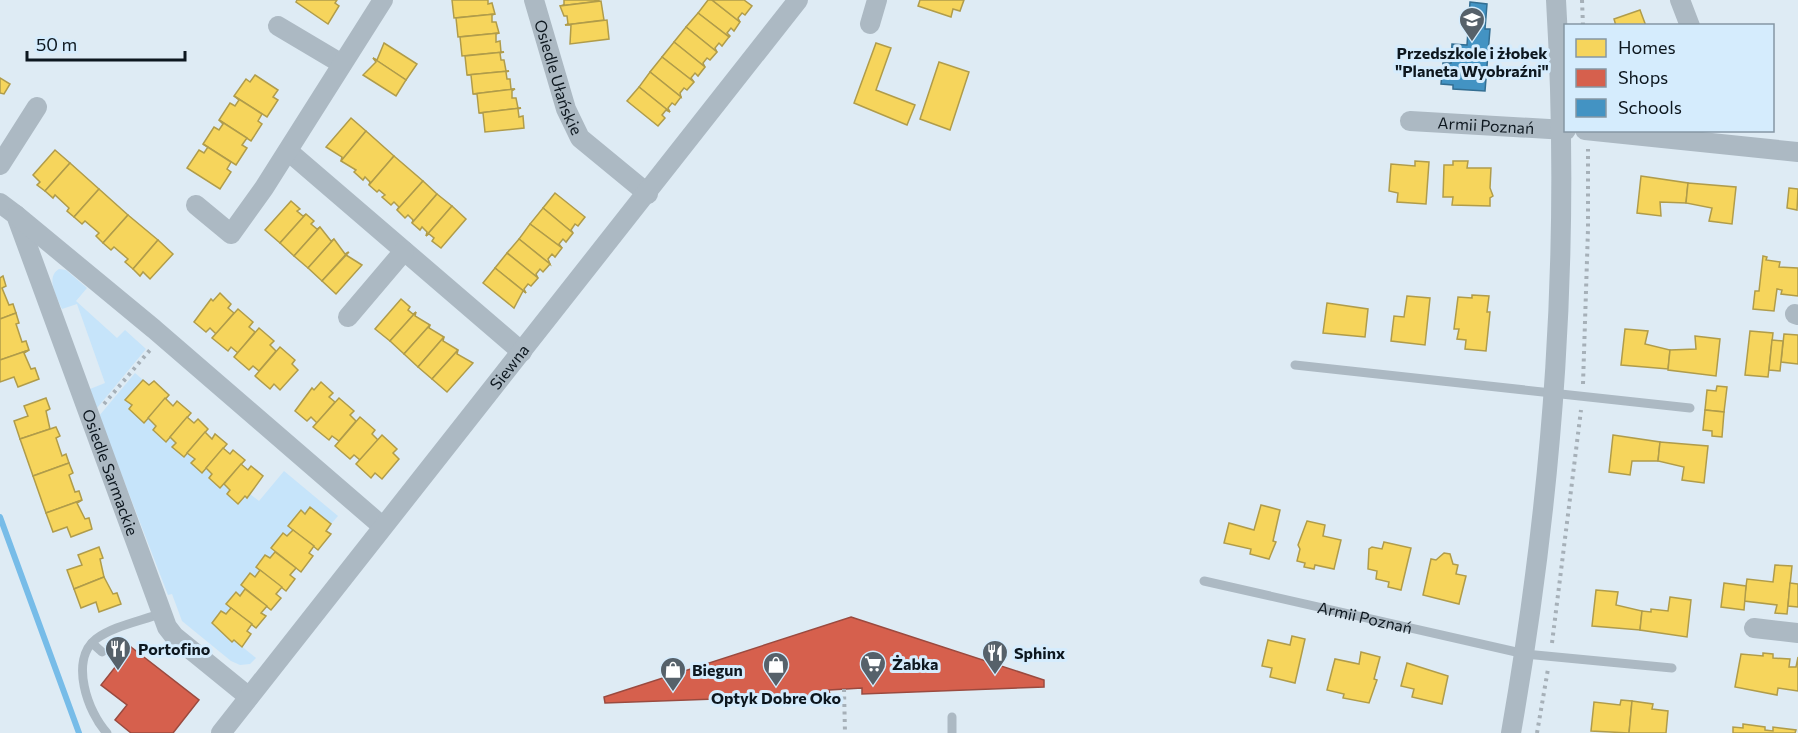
<svg xmlns="http://www.w3.org/2000/svg" width="1798" height="733" font-family="Commissioner,sans-serif">
<style>
.green{fill:#c6e4fa}
.homes{fill:#f6d55c;stroke:#b09c4a;stroke-width:1.5}
.shops{fill:#d6604d;stroke:#9a4a3f;stroke-width:1.5}
.schools{fill:#4393c3;stroke:#336e92;stroke-width:1.5}
.lines{fill:none;stroke-linecap:round;stroke-linejoin:round}
.stream{stroke:#77bce8;stroke-width:6}
.path{stroke:#a6b0b8;stroke-width:4;stroke-dasharray:3 4.5;stroke-linecap:butt}
.lane{stroke:#acb9c3;stroke-width:9}
.street{stroke:#acb9c3;stroke-width:20}
.labels{text-anchor:middle;stroke-width:6;stroke-linejoin:round;paint-order:stroke}
.poi-label{font-size:16px;font-weight:bold;fill:#0d171f;stroke:#d5ecfd;text-anchor:start}
.street-label{font-size:16px;fill:#0d171f;stroke:#d5ecfd}
</style>
<rect width="100%" height="100%" fill="#deebf4"/>
<g class="green">
<path d="M 59,269 L 66,270 L 87,288 L 76,301 L 117,338 L 125,330 L 146,349 L 97,408 L 90,389 L 105,383 L 77,304 L 62,309 C 57,297 45,277 59,269 Z"/>
<path d="M 135,373 L 143,380 L 125,399 L 132,405 L 129,410 L 144,423 L 148,418 L 156,426 L 153,431 L 165,441 L 170,437 L 176,443 L 173,448 L 183,457 L 187,453 L 195,459 L 191,463 L 206,468 L 212,474 L 209,479 L 220,488 L 224,484 L 230,490 L 227,494 L 238,504 L 250,494 L 259,501 L 284,471 L 338,516 L 331,524 L 310,507 L 305,514 L 300,511 L 288,526 L 293,530 L 287,536 L 282,533 L 271,548 L 275,552 L 270,558 L 265,555 L 256,566 L 260,570 L 255,577 L 250,574 L 241,585 L 245,589 L 240,596 L 235,593 L 227,604 L 231,608 L 226,614 L 221,611 L 212,623 L 231,642 L 234,640 L 256,658 L 250,664 L 240,665 L 231,661 L 182,621 L 172,594 L 168,595 L 99,416 Z"/>
</g>
<g class="homes">
<path d="M 297,0 L 337,0 L 335,3 L 339,6 L 328,24 L 296,2 Z"/>
<path d="M 452,0 L 488,0 L 488,4 L 492,3 L 495,14 L 454,18 Z"/>
<path d="M 564,0 L 599,0 L 599,1 L 560,6 L 564,5 Z"/>
<path d="M 708,0 L 712,0 L 740,22 L 734,31 L 731,28 L 727,33 L 730,36 L 729,37 L 698,13 Z"/>
<path d="M 712,0 L 744,0 L 752,6 L 745,15 L 742,13 L 738,18 L 740,22 Z"/>
<path d="M 920,0 L 964,0 L 960,11 L 953,9 L 951,17 L 918,6 Z"/>
<path d="M 601,1 L 604,20 L 565,25 L 568,24 L 567,16 L 564,16 L 560,6 Z"/>
<path d="M 1640,10 L 1646,26 L 1616,26 L 1614,19 Z"/>
<path d="M 698,13 L 729,37 L 722,46 L 719,43 L 715,48 L 717,52 L 686,27 Z"/>
<path d="M 495,14 L 492,15 L 492,22 L 496,22 L 499,33 L 458,37 L 456,18 Z"/>
<path d="M 607,20 L 609,39 L 570,44 L 571,25 L 565,25 Z"/>
<path d="M 686,27 L 717,52 L 710,60 L 707,58 L 703,63 L 705,67 L 674,42 Z"/>
<path d="M 499,33 L 496,34 L 496,42 L 500,41 L 501,52 L 504,52 L 462,56 L 460,37 Z"/>
<path d="M 674,42 L 705,67 L 698,76 L 695,73 L 691,78 L 694,82 L 662,57 Z"/>
<path d="M 384,43 L 417,64 L 406,80 L 373,58 L 377,60 Z"/>
<path d="M 876,43 L 891,48 L 876,90 L 915,105 L 907,125 L 854,103 Z"/>
<path d="M 504,52 L 500,53 L 501,60 L 504,60 L 506,71 L 509,71 L 467,75 L 465,56 Z"/>
<path d="M 662,57 L 694,82 L 687,90 L 684,88 L 680,93 L 681,97 L 650,72 Z"/>
<path d="M 373,58 L 406,80 L 396,96 L 363,75 L 376,62 Z"/>
<path d="M 939,62 L 969,72 L 950,130 L 920,119 Z"/>
<path d="M 509,71 L 506,72 L 507,79 L 510,79 L 511,89 L 515,89 L 473,94 L 471,75 L 467,75 Z"/>
<path d="M 650,72 L 681,97 L 675,105 L 672,103 L 668,108 L 670,112 L 639,87 Z"/>
<path d="M 255,75 L 278,90 L 273,97 L 278,100 L 267,117 L 234,96 L 246,79 L 250,82 Z"/>
<path d="M 0,78 L 10,84 L 4,94 L 0,93 Z"/>
<path d="M 639,87 L 670,112 L 666,110 L 662,115 L 665,118 L 658,126 L 627,101 Z"/>
<path d="M 515,89 L 512,91 L 512,98 L 516,98 L 518,108 L 521,108 L 479,113 L 477,94 L 473,94 Z"/>
<path d="M 234,96 L 262,114 L 258,121 L 262,124 L 251,141 L 219,120 L 230,103 L 235,106 L 239,100 Z"/>
<path d="M 521,108 L 518,109 L 519,117 L 523,116 L 524,128 L 485,132 L 483,113 L 479,113 Z"/>
<path d="M 351,118 L 366,131 L 341,161 L 342,157 L 326,147 Z"/>
<path d="M 219,120 L 247,138 L 242,145 L 247,148 L 236,165 L 203,144 L 214,127 L 219,130 L 223,124 Z"/>
<path d="M 366,131 L 394,156 L 369,185 L 370,182 L 365,177 L 363,180 L 354,172 L 356,170 L 341,161 Z"/>
<path d="M 203,144 L 231,162 L 227,169 L 231,172 L 220,189 L 187,168 L 199,150 L 204,153 L 208,147 Z"/>
<path d="M 55,150 L 70,163 L 45,191 L 37,185 L 40,182 L 33,175 Z"/>
<path d="M 394,156 L 423,181 L 397,210 L 399,207 L 394,202 L 391,205 L 382,197 L 385,195 L 379,190 L 377,192 L 369,185 Z"/>
<path d="M 1415,161 L 1429,162 L 1426,204 L 1397,202 L 1398,193 L 1389,191 L 1391,164 L 1415,166 Z"/>
<path d="M 1453,161 L 1468,161 L 1467,168 L 1491,168 L 1490,188 L 1493,196 L 1490,198 L 1490,206 L 1452,205 L 1453,197 L 1443,197 L 1444,165 L 1453,165 Z"/>
<path d="M 70,163 L 99,189 L 74,217 L 67,211 L 69,208 L 55,195 L 53,198 L 45,191 Z"/>
<path d="M 1641,176 L 1688,183 L 1686,203 L 1660,202 L 1661,216 L 1637,213 Z"/>
<path d="M 423,181 L 437,194 L 412,223 L 413,220 L 408,215 L 405,218 L 397,210 Z"/>
<path d="M 1688,183 L 1736,187 L 1732,224 L 1709,221 L 1712,208 L 1686,203 Z"/>
<path d="M 1789,188 L 1798,189 L 1797,210 L 1787,208 Z"/>
<path d="M 99,189 L 128,215 L 103,243 L 96,236 L 99,233 L 85,221 L 82,224 L 74,217 Z"/>
<path d="M 555,193 L 585,217 L 578,226 L 575,224 L 571,230 L 573,233 L 543,208 Z"/>
<path d="M 437,194 L 452,206 L 426,236 L 427,232 L 422,227 L 420,230 L 412,223 Z"/>
<path d="M 291,201 L 300,209 L 297,211 L 303,216 L 306,214 L 280,243 L 265,230 Z"/>
<path d="M 452,206 L 466,219 L 441,248 L 432,241 L 434,238 L 429,234 L 426,236 Z"/>
<path d="M 543,208 L 573,233 L 566,242 L 563,239 L 559,244 L 562,248 L 530,224 Z"/>
<path d="M 306,214 L 314,221 L 311,224 L 317,229 L 320,227 L 294,256 L 280,243 Z"/>
<path d="M 128,215 L 158,240 L 133,269 L 125,262 L 128,259 L 114,247 L 111,250 L 103,243 Z"/>
<path d="M 530,224 L 562,248 L 555,257 L 552,254 L 548,259 L 550,264 L 519,239 Z"/>
<path d="M 320,227 L 331,241 L 334,239 L 308,268 L 294,256 Z"/>
<path d="M 334,239 L 345,254 L 348,252 L 322,281 L 308,268 Z"/>
<path d="M 519,239 L 550,264 L 543,272 L 540,269 L 536,274 L 538,278 L 507,253 Z"/>
<path d="M 158,240 L 173,254 L 150,279 L 143,272 L 140,276 L 133,269 Z"/>
<path d="M 349,252 L 346,255 L 362,265 L 336,294 L 322,281 Z"/>
<path d="M 507,253 L 538,278 L 531,286 L 528,284 L 524,289 L 526,293 L 495,268 Z"/>
<path d="M 1763,256 L 1767,257 L 1766,260 L 1780,262 L 1779,267 L 1798,268 L 1798,296 L 1781,294 L 1782,290 L 1777,289 L 1774,311 L 1753,309 L 1755,291 L 1759,291 Z"/>
<path d="M 495,268 L 526,293 L 523,291 L 514,308 L 483,283 Z"/>
<path d="M 3,276 L 6,286 L 2,288 L 9,305 L 13,304 L 16,313 L 0,319 L 0,278 Z"/>
<path d="M 220,293 L 231,304 L 228,308 L 234,313 L 216,334 L 210,328 L 206,332 L 194,322 L 211,299 L 213,301 Z"/>
<path d="M 1472,295 L 1489,296 L 1487,312 L 1490,312 L 1486,351 L 1465,349 L 1466,340 L 1457,339 L 1459,329 L 1454,329 L 1458,297 L 1472,298 Z"/>
<path d="M 1407,296 L 1430,298 L 1425,345 L 1391,341 L 1394,316 L 1404,317 Z"/>
<path d="M 401,299 L 410,307 L 408,310 L 413,314 L 416,312 L 390,341 L 375,329 Z"/>
<path d="M 1327,303 L 1368,309 L 1365,337 L 1323,333 Z"/>
<path d="M 238,309 L 253,322 L 249,327 L 255,332 L 238,353 L 231,347 L 228,351 L 212,338 Z"/>
<path d="M 416,312 L 415,316 L 430,325 L 404,354 L 390,341 Z"/>
<path d="M 16,313 L 19,323 L 16,324 L 22,342 L 26,341 L 29,350 L 0,360 L 0,319 Z"/>
<path d="M 430,325 L 429,328 L 444,337 L 418,367 L 404,354 Z"/>
<path d="M 259,328 L 274,341 L 270,345 L 276,351 L 259,371 L 253,366 L 249,370 L 234,357 Z"/>
<path d="M 1625,329 L 1648,331 L 1645,344 L 1670,350 L 1668,369 L 1621,365 Z"/>
<path d="M 1750,331 L 1773,333 L 1768,377 L 1745,375 Z"/>
<path d="M 1784,334 L 1798,335 L 1798,364 L 1781,362 Z"/>
<path d="M 1695,336 L 1720,339 L 1716,376 L 1668,370 L 1670,350 L 1696,349 Z"/>
<path d="M 444,337 L 443,341 L 458,350 L 432,379 L 418,367 Z"/>
<path d="M 1772,340 L 1783,341 L 1780,371 L 1769,370 Z"/>
<path d="M 280,347 L 295,360 L 292,364 L 298,370 L 280,390 L 274,384 L 270,389 L 255,376 Z"/>
<path d="M 29,350 L 24,353 L 31,369 L 35,368 L 39,379 L 18,387 L 14,377 L 0,382 L 0,360 Z"/>
<path d="M 458,350 L 457,354 L 473,363 L 447,392 L 432,379 Z"/>
<path d="M 143,380 L 149,385 L 154,381 L 169,395 L 144,423 L 129,409 L 132,405 L 125,400 Z"/>
<path d="M 321,382 L 333,393 L 329,397 L 335,402 L 317,423 L 311,417 L 307,421 L 295,411 L 312,388 L 314,390 Z"/>
<path d="M 1717,386 L 1727,387 L 1724,412 L 1705,410 L 1707,390 L 1716,391 Z"/>
<path d="M 46,398 L 50,409 L 46,411 L 50,429 L 20,439 L 14,421 L 28,416 L 24,406 Z"/>
<path d="M 165,398 L 173,406 L 177,401 L 191,413 L 166,442 L 153,430 L 156,426 L 148,418 Z"/>
<path d="M 339,398 L 354,411 L 350,415 L 356,421 L 339,441 L 332,436 L 329,440 L 313,427 Z"/>
<path d="M 1705,410 L 1724,412 L 1722,437 L 1712,436 L 1712,431 L 1703,430 Z"/>
<path d="M 187,417 L 194,423 L 198,419 L 208,429 L 184,457 L 172,447 L 176,443 L 170,437 Z"/>
<path d="M 360,417 L 375,430 L 372,434 L 378,440 L 360,460 L 354,455 L 350,459 L 335,446 Z"/>
<path d="M 56,427 L 60,436 L 56,438 L 62,456 L 66,454 L 69,463 L 33,476 L 20,439 Z"/>
<path d="M 205,432 L 212,439 L 215,434 L 227,444 L 202,473 L 191,463 L 195,459 L 187,453 Z"/>
<path d="M 382,435 L 397,449 L 393,453 L 399,459 L 382,479 L 375,473 L 371,478 L 356,464 Z"/>
<path d="M 1613,435 L 1660,442 L 1658,461 L 1632,461 L 1630,475 L 1609,472 Z"/>
<path d="M 1660,442 L 1708,446 L 1704,483 L 1682,480 L 1684,467 L 1658,461 Z"/>
<path d="M 223,448 L 230,454 L 233,450 L 245,460 L 220,488 L 209,478 L 212,474 L 206,468 Z"/>
<path d="M 69,463 L 73,473 L 69,475 L 75,492 L 79,491 L 82,500 L 46,513 L 33,476 Z"/>
<path d="M 241,464 L 248,470 L 251,466 L 263,476 L 250,494 L 247,498 L 245,496 L 238,504 L 227,494 L 230,490 L 224,484 Z"/>
<path d="M 82,500 L 77,503 L 85,519 L 89,518 L 92,529 L 71,537 L 67,527 L 53,532 L 46,513 Z"/>
<path d="M 1261,505 L 1280,510 L 1273,541 L 1276,542 L 1269,559 L 1250,554 L 1251,549 L 1224,543 L 1229,523 L 1254,530 Z"/>
<path d="M 310,507 L 331,524 L 326,531 L 331,534 L 318,550 L 288,526 L 301,510 L 305,514 Z"/>
<path d="M 1307,521 L 1325,525 L 1323,536 L 1341,540 L 1334,569 L 1315,565 L 1314,569 L 1304,567 L 1305,563 L 1297,561 L 1300,549 L 1298,545 Z"/>
<path d="M 293,530 L 314,546 L 309,553 L 313,556 L 301,572 L 271,548 L 283,533 L 287,536 Z"/>
<path d="M 1384,542 L 1411,548 L 1401,590 L 1388,587 L 1389,582 L 1376,579 L 1377,571 L 1368,569 L 1369,549 L 1372,547 L 1382,549 Z"/>
<path d="M 99,547 L 103,558 L 100,559 L 104,577 L 74,589 L 67,570 L 82,565 L 78,555 Z"/>
<path d="M 275,552 L 296,568 L 290,575 L 295,579 L 286,591 L 256,567 L 265,555 L 270,558 Z"/>
<path d="M 1444,553 L 1450,554 L 1453,564 L 1458,565 L 1456,574 L 1466,576 L 1459,604 L 1423,595 L 1431,559 L 1436,560 Z"/>
<path d="M 1775,565 L 1792,566 L 1787,614 L 1775,613 L 1777,605 L 1744,601 L 1747,579 L 1773,582 Z"/>
<path d="M 260,570 L 282,587 L 276,594 L 281,598 L 271,610 L 241,585 L 250,573 L 255,577 Z"/>
<path d="M 104,577 L 113,594 L 117,593 L 121,604 L 99,612 L 96,602 L 81,608 L 74,589 Z"/>
<path d="M 1724,583 L 1746,586 L 1744,610 L 1721,607 Z"/>
<path d="M 1790,583 L 1798,584 L 1798,607 L 1788,606 Z"/>
<path d="M 245,589 L 267,606 L 261,613 L 266,616 L 256,628 L 226,604 L 236,592 L 240,596 Z"/>
<path d="M 1596,590 L 1618,592 L 1616,605 L 1642,611 L 1640,630 L 1592,626 Z"/>
<path d="M 1670,597 L 1691,600 L 1687,637 L 1640,630 L 1642,611 L 1651,612 L 1651,609 L 1668,611 Z"/>
<path d="M 231,608 L 252,624 L 247,631 L 251,634 L 242,647 L 234,640 L 232,642 L 212,623 L 221,611 L 226,614 Z"/>
<path d="M 1292,636 L 1305,639 L 1295,683 L 1270,677 L 1272,668 L 1262,666 L 1268,640 L 1290,645 Z"/>
<path d="M 1361,652 L 1380,657 L 1374,679 L 1377,680 L 1369,703 L 1343,698 L 1344,694 L 1327,690 L 1335,659 L 1359,664 Z"/>
<path d="M 1763,653 L 1773,654 L 1773,658 L 1790,659 L 1789,667 L 1796,667 L 1798,657 L 1798,691 L 1778,688 L 1777,695 L 1735,687 L 1741,654 L 1763,656 Z"/>
<path d="M 1407,663 L 1448,676 L 1442,704 L 1412,697 L 1414,689 L 1401,686 Z"/>
<path d="M 1621,700 L 1632,701 L 1629,733 L 1591,731 L 1594,702 L 1620,705 Z"/>
<path d="M 1632,701 L 1653,704 L 1652,709 L 1668,711 L 1666,733 L 1629,733 Z"/>
<path d="M 1743,724 L 1765,727 L 1765,730 L 1773,731 L 1773,727 L 1796,730 L 1795,733 L 1733,733 L 1733,727 L 1743,728 Z"/>
</g>
<g class="shops">
<path d="M 851,617 L 1044,680 L 1044,687 L 862,694 L 862,688 L 829,690 L 830,695 L 605,703 L 604,697 Z"/>
<path d="M 131,647 L 199,700 L 173,733 L 131,733 L 115,720 L 127,705 L 101,685 Z"/>
</g>
<path class="schools" d="M 1470,2 L 1487,4 L 1485,29 L 1490,29 L 1485,91 L 1453,89 L 1453,85 L 1441,84 L 1443,63 L 1451,63 L 1452,44 L 1467,45 Z"/>
<g class="lines">
<path class="stream" d="M 0,517 L 79,733"/>
<g class="path">
<path d="M 1582,0 L 1583,26"/>
<path d="M 1583,384 L 1588,229 L 1588,149"/>
<path d="M 104,404 L 150,350"/>
<path d="M 1552,643 L 1581,410"/>
<path d="M 844,689 L 845,733"/>
<path d="M 1537,733 L 1548,669"/>
</g>
<g class="lane">
<path d="M 1295,365 L 1690,408"/>
<path id="s1" d="M 1204,581 L 1525,654 L 1672,668"/>
<path d="M 92,643 L 102,652"/>
<path d="M 952,717 L 952,733"/>
<path d="M 107,733 C 88,713 69,660 96,639 C 113,626 141,621 162,613"/>
</g>
<g class="street">
<path id="s2" d="M 534,0 L 566,109 L 580,138 L 648,194"/>
<path d="M 1680,0 L 1690,26"/>
<path d="M 870,24 L 877,0"/>
<path d="M 278,26 L 342,64"/>
<path id="s3" d="M 1410,121 L 1566,130"/>
<path d="M 1585,130 L 1798,152"/>
<path d="M 288,151 L 522,352"/>
<path d="M 0,165 L 37,107"/>
<path id="s4" d="M 0,203 L 16,215 L 167,627 L 174,636 L 249,697"/>
<path d="M 196,205 L 231,234 L 264,188 L 383,0"/>
<path d="M 16,215 L 154,329 L 382,526"/>
<path d="M 1795,314 L 1798,315"/>
<path d="M 348,317 L 404,251"/>
<path d="M 1754,628 L 1798,633"/>
<path id="s5" d="M 221,733 L 798,0"/>
<path d="M 1511,733 C 1554,487 1571,250 1556,0"/>
</g>
</g>
<defs>
<symbol id="school-pin" viewBox="-11 -11 22 30"><path d="M0 17L-7.5 6A9.5 9.5 0 1 1 7.5 6Z" fill="#56616a" stroke="#d5ecfd"/><path d="M0-5L7-2L0 1L-7-2ZM-4 1L0 2.5L4 1V4Q0 6-4 4Z" fill="#fff"/></symbol>
<symbol id="restaurant-pin" viewBox="-11 -11 22 30"><path d="M0 17L-7.5 6A9.5 9.5 0 1 1 7.5 6Z" fill="#56616a" stroke="#d5ecfd"/><path d="M-5-6h1v4h1v-4h1v4h1v-4h1v5L-1.5 .5V6h-2V.5L-5-1ZM5-6V6H3V1.5H1.5Q1.5-4 5-6Z" fill="#fff"/></symbol>
<symbol id="supermarket-pin" viewBox="-11 -11 22 30"><path d="M0 17L-7.5 6A9.5 9.5 0 1 1 7.5 6Z" fill="#56616a" stroke="#d5ecfd"/><path d="M-6-5.5h2.5l.6 2H6L4.5 2H-2.5L-4.4-4H-6ZM-1.5 3.2a1.3 1.3 0 1 0 .1 0ZM3 3.2a1.3 1.3 0 1 0 .1 0Z" fill="#fff"/></symbol>
<symbol id="shop-pin" viewBox="-11 -11 22 30"><path d="M0 17L-7.5 6A9.5 9.5 0 1 1 7.5 6Z" fill="#56616a" stroke="#d5ecfd"/><path d="M-5-2.5h2.3a2.7 3.5 0 0 1 5.4 0H5L5.5 6h-11ZM-1.5-2.5h3a1.5 2.3 0 0 0-3 0Z" fill="#fff"/></symbol>
</defs>
<g fill-rule="evenodd">
<use href="#school-pin" x="1457" y="5" width="30" height="40"/>
<use href="#restaurant-pin" x="103" y="634" width="30" height="40"/>
<use href="#restaurant-pin" x="980" y="638" width="30" height="40"/>
<use href="#supermarket-pin" x="858" y="649" width="30" height="40"/>
<use href="#shop-pin" x="761" y="650" width="30" height="40"/>
<use href="#shop-pin" x="658" y="655" width="30" height="40"/>
</g>
<g class="labels">
<g class="poi-label">
<text x="1472" y="59" text-anchor="middle">Przedszkole i żłobek<tspan x="1472" dy="18">"Planeta Wyobraźni"</tspan></text>
<text x="138" y="655">Portofino</text>
<text x="1014" y="659">Sphinx</text>
<text x="892" y="670">Żabka</text>
<text x="692" y="676">Biegun</text>
<text x="776" y="704" text-anchor="middle">Optyk Dobre Oko</text>
</g>
<g class="street-label">
<text dy="6" stroke="none"><textPath href="#s2" startOffset="81">Osiedle Ułańskie</textPath></text>
<text dy="6" stroke="none"><textPath href="#s3" startOffset="76">Armii Poznań</textPath></text>
<text dy="6" stroke="none"><textPath href="#s5" startOffset="466">Siewna</textPath></text>
<text dy="6" stroke="none"><textPath href="#s4" startOffset="294">Osiedle Sarmackie</textPath></text>
<text dy="6" stroke="none"><textPath href="#s1" startOffset="165">Armii Poznań</textPath></text>
</g>
</g>
<rect x="1564" y="24" width="210" height="108" fill="#d5ecfd" stroke="#8597a4" stroke-width="1.5"/>
<rect x="1576" y="39" width="30" height="18" fill="#f6d55c" stroke="#8597a4" stroke-width="1.5"/>
<text x="1618" y="54" font-size="18" fill="#0d171f">Homes</text>
<rect x="1576" y="69" width="30" height="18" fill="#d6604d" stroke="#8597a4" stroke-width="1.5"/>
<text x="1618" y="84" font-size="18" fill="#0d171f">Shops</text>
<rect x="1576" y="99" width="30" height="18" fill="#4393c3" stroke="#8597a4" stroke-width="1.5"/>
<text x="1618" y="114" font-size="18" fill="#0d171f">Schools</text>
<path d="M27 51v9h158v-9" fill="none" stroke="#0d171f" stroke-width="3"/>
<text x="36" y="51" font-size="18" fill="#0d171f" stroke="#d5ecfd" stroke-width="4.5" paint-order="stroke">50 m</text>
</svg>
